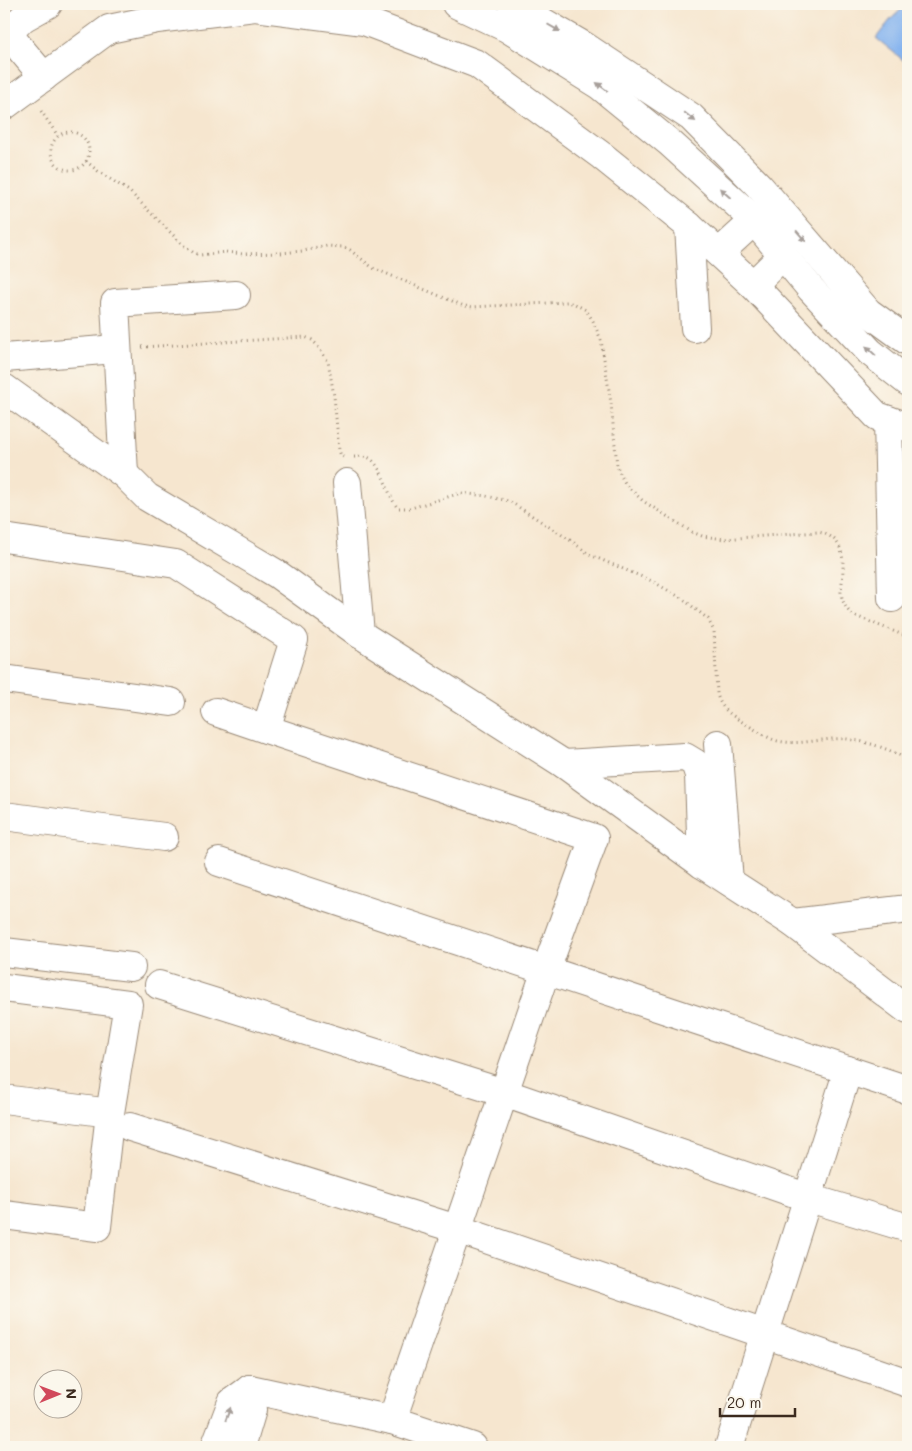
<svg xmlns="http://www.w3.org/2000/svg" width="912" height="1451" font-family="Mali,sans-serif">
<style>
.water{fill:#84b3ef;stroke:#606e86}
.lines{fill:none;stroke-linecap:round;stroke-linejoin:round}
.street-casing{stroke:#988876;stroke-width:30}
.path{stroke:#988876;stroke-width:3;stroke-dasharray:1 4;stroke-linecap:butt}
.street{stroke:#fff;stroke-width:28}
.oneway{fill:#a79f9a}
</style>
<rect width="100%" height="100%" fill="#fbf7ec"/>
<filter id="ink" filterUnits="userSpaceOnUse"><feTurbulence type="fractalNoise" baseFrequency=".02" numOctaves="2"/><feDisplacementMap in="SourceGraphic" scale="10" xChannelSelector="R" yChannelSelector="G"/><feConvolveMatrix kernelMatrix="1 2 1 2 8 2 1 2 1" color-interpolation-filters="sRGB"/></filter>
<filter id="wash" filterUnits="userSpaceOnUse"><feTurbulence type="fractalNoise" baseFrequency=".0096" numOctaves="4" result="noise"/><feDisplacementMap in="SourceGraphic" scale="20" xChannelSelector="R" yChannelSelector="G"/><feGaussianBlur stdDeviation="1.12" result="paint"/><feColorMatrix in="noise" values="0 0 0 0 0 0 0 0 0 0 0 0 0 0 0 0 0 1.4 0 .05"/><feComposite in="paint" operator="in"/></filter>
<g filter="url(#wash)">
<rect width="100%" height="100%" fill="#f6e6cf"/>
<path class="water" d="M 907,4 L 908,4 L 908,64 L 876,38 L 891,19 Z"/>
</g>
<g filter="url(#ink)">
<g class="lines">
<defs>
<g id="street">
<path d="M 456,4 L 507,28 L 599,85 L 670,143 L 751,217 L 811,289 L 870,352 L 908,382"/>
<path d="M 512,4 L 584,46 L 691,117 L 759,186 L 868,312 L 908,341"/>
<path d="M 8,34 L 44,77"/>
<path d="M 4,37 L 23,18 L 48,4"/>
<path d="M 4,106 L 109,29 L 157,19 L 255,7 L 364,21 L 477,64 L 602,156 L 689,226 L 753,285 L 783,255"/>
<path d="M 689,226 L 695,328"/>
<path d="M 719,253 L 754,221"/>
<path d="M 753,285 L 877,416 L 908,427"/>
<path d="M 4,358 L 116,349"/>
<path d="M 4,388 L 124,474 L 147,497 L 277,574 L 360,634 L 564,764 L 702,864 L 793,923 L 908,1010"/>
<path d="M 888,420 L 892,598"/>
<path d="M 124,474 L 115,303 L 236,295"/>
<path d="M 347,483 L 360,634"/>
<path d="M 4,538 L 176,564 L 294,640 L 266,729 L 216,712"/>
<path d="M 4,679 L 171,702"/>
<path d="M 266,729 L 594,838 L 546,970 L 392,1420"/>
<path d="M 718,744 L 729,881"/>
<path d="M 564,764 L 685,757 L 695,763 L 699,775 L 702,864"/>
<path d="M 4,816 L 164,837"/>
<path d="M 219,862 L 908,1090"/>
<path d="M 793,923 L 908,909"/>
<path d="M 4,952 L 131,967"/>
<path d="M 159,985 L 504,1093 L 809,1198 L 908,1228"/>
<path d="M 4,988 L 128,1004 L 110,1113 L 97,1227 L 4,1215"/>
<path d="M 4,1099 L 110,1113"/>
<path d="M 130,1127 L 457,1229 L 908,1383"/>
<path d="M 250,1389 L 392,1420 L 473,1447"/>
<path d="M 215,1447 L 232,1402 L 250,1389"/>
<path d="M 241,1447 L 252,1410 L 250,1389"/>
<path d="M 729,1447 L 848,1070"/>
</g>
</defs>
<use href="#street" class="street-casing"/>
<g class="path">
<path d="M 41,111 L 58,136"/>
<circle cx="70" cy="151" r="19"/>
<path d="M 86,161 L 99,172 L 129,191 L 183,245 L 194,253 L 201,255 L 226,252 L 243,254 L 280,253 L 303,251 L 327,246 L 343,247 L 350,250 L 373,268 L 464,306 L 473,307 L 567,302 L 575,304 L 586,310 L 593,321 L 601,340 L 611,403 L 617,466 L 621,476 L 626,485 L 643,501 L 692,532 L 702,536 L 724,539 L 818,532 C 850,538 843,569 841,592 C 842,601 846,610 853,615 L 908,637"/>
<path d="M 142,347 L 305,337 L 312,340 L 316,344 L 328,361 L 334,396 L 339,450 L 341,456 L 343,457"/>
<path d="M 354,457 C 357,457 360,456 362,456 C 382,456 386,495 398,508 L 411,508 L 461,493 L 486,496 L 509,501 L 573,542 L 590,555 L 652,581 L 683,599 L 708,619 L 714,631 L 717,694 C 721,709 731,715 744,723 C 755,729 766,738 778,741 C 801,746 825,737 847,739 C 869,742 890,749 908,760"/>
</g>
<use href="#street" class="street"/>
</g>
<defs><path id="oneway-solid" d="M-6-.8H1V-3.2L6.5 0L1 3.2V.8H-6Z" transform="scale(1.25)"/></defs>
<g class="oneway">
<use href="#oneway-solid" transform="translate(554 28) rotate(30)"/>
<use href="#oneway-solid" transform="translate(602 87) rotate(-143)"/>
<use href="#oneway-solid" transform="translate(690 117) rotate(39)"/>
<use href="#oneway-solid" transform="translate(725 193) rotate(-138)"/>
<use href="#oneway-solid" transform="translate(801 236) rotate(49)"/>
<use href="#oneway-solid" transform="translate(871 351) rotate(-137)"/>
<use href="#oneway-solid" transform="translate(228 1414) rotate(-69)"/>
</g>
</g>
<rect width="912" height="1451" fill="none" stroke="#fbf7ec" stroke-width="20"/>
<g transform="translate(58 1394) rotate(89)"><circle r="24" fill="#fbf7ec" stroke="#aea59a"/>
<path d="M0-4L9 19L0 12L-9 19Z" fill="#d1495b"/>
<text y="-8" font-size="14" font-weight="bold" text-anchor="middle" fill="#3b2a1e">N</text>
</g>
<path d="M720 1408v8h75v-8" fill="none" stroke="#3b2a1e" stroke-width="2.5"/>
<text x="727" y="1408" font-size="15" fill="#3b2a1e" stroke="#fbf7ec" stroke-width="4" paint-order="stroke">20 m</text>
</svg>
